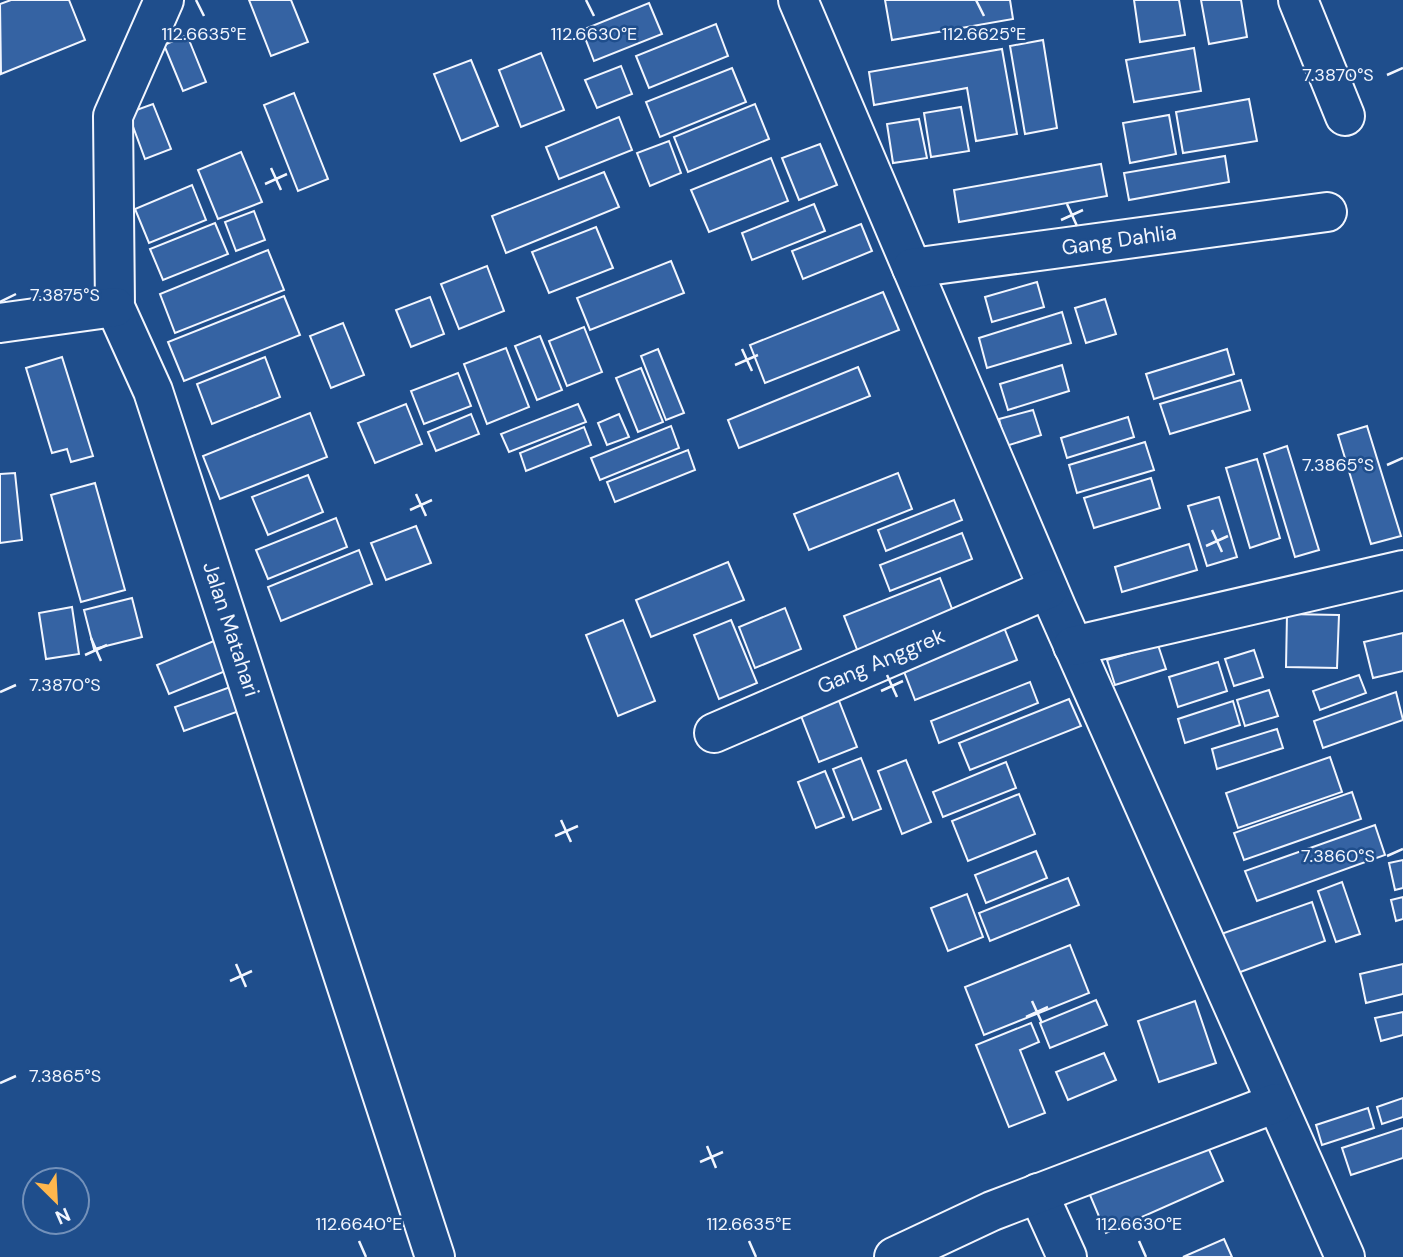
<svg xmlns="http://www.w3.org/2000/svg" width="1403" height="1257" font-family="'DM Sans',sans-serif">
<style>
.building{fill:#3563a3;stroke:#f2f6ff;stroke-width:2}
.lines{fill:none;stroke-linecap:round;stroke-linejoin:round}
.minor-casing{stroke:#f2f6ff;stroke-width:42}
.minor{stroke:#1f4e8c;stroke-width:38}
.ticks{fill:none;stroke:#f2f6ff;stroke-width:2.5}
.labels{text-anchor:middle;stroke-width:5;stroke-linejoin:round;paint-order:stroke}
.street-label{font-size:21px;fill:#f2f6ff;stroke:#1f4e8c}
.ticks-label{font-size:18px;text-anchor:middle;fill:#f2f6ff;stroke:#1f4e8c;stroke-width:5;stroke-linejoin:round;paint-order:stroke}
</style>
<rect width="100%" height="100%" fill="#1f4e8c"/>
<g class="building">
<path d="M 11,0 L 69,0 L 85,40 L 1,74 L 0,4 Z"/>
<path d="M 249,0 L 291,0 L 308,42 L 271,56 Z"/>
<path d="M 885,0 L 1010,0 L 1013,19 L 892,40 Z"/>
<path d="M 1134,0 L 1179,0 L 1185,35 L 1140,42 Z"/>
<path d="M 1201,0 L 1241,0 L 1247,37 L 1209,44 Z"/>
<path d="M 649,3 L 662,34 L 594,61 L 582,30 Z"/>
<path d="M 716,24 L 728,56 L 649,88 L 636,56 Z"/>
<path d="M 187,35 L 206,82 L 183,91 L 164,45 Z"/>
<path d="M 1043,40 L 1057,128 L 1025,134 L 1010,46 Z"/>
<path d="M 1194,48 L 1201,91 L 1134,102 L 1126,60 Z"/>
<path d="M 1002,49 L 1017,134 L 976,141 L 967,88 L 874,105 L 869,72 Z"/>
<path d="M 541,53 L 564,110 L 521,127 L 499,70 Z"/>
<path d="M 471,60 L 498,126 L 461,141 L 434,74 Z"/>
<path d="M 621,66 L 632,94 L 597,108 L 585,80 Z"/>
<path d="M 732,68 L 746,102 L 660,137 L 646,102 Z"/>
<path d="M 294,93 L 328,179 L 298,191 L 264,105 Z"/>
<path d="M 1249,99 L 1257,141 L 1183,153 L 1176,112 Z"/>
<path d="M 153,104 L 171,149 L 145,159 L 128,113 Z"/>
<path d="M 755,104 L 769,139 L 688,172 L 674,137 Z"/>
<path d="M 961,107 L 969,151 L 931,157 L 924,113 Z"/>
<path d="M 1169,115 L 1176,154 L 1130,163 L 1123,123 Z"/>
<path d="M 619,117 L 632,150 L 559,179 L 546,147 Z"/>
<path d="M 919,119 L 927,158 L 893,163 L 887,124 Z"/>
<path d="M 669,141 L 681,173 L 650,186 L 637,153 Z"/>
<path d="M 820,144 L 837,185 L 799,200 L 782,158 Z"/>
<path d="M 241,152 L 262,202 L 218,219 L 198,170 Z"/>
<path d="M 1225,156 L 1229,182 L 1129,200 L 1124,173 Z"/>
<path d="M 771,158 L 788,201 L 709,232 L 691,190 Z"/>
<path d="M 1101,164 L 1107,196 L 959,222 L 954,190 Z"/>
<path d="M 604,172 L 619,207 L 506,253 L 492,216 Z"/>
<path d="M 192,185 L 206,220 L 149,243 L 135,209 Z"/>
<path d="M 814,204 L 825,231 L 752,260 L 742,233 Z"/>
<path d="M 254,211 L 265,240 L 236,251 L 225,222 Z"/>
<path d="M 215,223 L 228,254 L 163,280 L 150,249 Z"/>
<path d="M 861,224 L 872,251 L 803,279 L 792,251 Z"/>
<path d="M 596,227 L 613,268 L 549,293 L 532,252 Z"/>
<path d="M 268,250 L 284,290 L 175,333 L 160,294 Z"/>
<path d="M 671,261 L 684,293 L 590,330 L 577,298 Z"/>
<path d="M 487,266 L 504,311 L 459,329 L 441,284 Z"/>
<path d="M 1037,282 L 1044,307 L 992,322 L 985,297 Z"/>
<path d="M 883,292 L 899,330 L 765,383 L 750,345 Z"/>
<path d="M 284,296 L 300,335 L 184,381 L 168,342 Z"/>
<path d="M 430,297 L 444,334 L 411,347 L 396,310 Z"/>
<path d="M 1105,299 L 1116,334 L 1086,343 L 1075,308 Z"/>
<path d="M 1062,312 L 1071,343 L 987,368 L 979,338 Z"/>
<path d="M 343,323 L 364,375 L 331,388 L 310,336 Z"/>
<path d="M 584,327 L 602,372 L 567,386 L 549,341 Z"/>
<path d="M 540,336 L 562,390 L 537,400 L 515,346 Z"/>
<path d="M 506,348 L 529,407 L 487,424 L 464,364 Z"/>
<path d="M 658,349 L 684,413 L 666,420 L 641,356 Z"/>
<path d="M 1227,349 L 1234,374 L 1154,399 L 1146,374 Z"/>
<path d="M 62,357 L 93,456 L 71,462 L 67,449 L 52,453 L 26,368 Z"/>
<path d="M 265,357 L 280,397 L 212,424 L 197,384 Z"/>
<path d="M 1062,365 L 1069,391 L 1008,410 L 1000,384 Z"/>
<path d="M 858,367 L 870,396 L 739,448 L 728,420 Z"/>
<path d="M 641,368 L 663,422 L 638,432 L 616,378 Z"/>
<path d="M 458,373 L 471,406 L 424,424 L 411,391 Z"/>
<path d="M 1241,380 L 1250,410 L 1170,434 L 1160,404 Z"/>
<path d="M 406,404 L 422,444 L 375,463 L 358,423 Z"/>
<path d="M 578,404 L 586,422 L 509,452 L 501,434 Z"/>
<path d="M 1033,410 L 1041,435 L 1006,446 L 999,419 Z"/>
<path d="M 310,413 L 327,457 L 220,499 L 203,456 Z"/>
<path d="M 471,414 L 479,434 L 436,451 L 428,432 Z"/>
<path d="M 619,414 L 629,437 L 607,445 L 598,423 Z"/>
<path d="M 1128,417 L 1134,437 L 1067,458 L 1061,438 Z"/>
<path d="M 671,426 L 679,448 L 600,480 L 591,458 Z"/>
<path d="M 1367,426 L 1401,536 L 1371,544 L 1338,435 Z"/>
<path d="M 584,427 L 591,445 L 526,471 L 520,453 Z"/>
<path d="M 1145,442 L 1154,470 L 1077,493 L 1069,465 Z"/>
<path d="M 1287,446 L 1319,550 L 1295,557 L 1264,454 Z"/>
<path d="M 688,450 L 695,470 L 615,502 L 607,482 Z"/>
<path d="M 1257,459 L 1280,538 L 1250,548 L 1226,468 Z"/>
<path d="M 15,473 L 22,540 L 0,543 L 0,474 Z"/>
<path d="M 898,473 L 912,509 L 809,550 L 794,514 Z"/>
<path d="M 308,475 L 323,512 L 268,535 L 252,497 Z"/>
<path d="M 1151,478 L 1160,508 L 1094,528 L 1084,498 Z"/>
<path d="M 95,483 L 125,590 L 81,602 L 51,495 Z"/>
<path d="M 1219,497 L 1237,557 L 1207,566 L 1188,506 Z"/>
<path d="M 954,500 L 962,520 L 886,551 L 878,530 Z"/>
<path d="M 336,518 L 347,547 L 268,579 L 256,550 Z"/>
<path d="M 416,526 L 431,563 L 386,580 L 371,543 Z"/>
<path d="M 962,533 L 972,559 L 890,591 L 880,565 Z"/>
<path d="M 1189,544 L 1197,570 L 1122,592 L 1115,567 Z"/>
<path d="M 359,550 L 372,584 L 281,621 L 268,587 Z"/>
<path d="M 728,562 L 744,600 L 651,637 L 636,600 Z"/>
<path d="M 940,578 L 954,614 L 858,652 L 844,616 Z"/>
<path d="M 132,598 L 142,637 L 94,649 L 84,610 Z"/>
<path d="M 72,607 L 79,654 L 46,659 L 39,613 Z"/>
<path d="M 785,608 L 801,649 L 755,668 L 739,627 Z"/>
<path d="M 1287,614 L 1339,615 L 1337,668 L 1286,667 Z"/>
<path d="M 999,615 L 1017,660 L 915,700 L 898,656 Z"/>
<path d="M 623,620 L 655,701 L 618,716 L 586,635 Z"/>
<path d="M 731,620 L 757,683 L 719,699 L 694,635 Z"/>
<path d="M 1403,633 L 1403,671 L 1373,678 L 1364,642 Z"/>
<path d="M 216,640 L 228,670 L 169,694 L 157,665 Z"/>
<path d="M 1158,645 L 1166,669 L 1115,685 L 1107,660 Z"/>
<path d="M 1254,650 L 1263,677 L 1234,686 L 1225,659 Z"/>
<path d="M 1218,662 L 1227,691 L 1178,707 L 1169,677 Z"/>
<path d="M 1359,675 L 1366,693 L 1320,710 L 1313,691 Z"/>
<path d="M 1030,682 L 1038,703 L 939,743 L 931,721 Z"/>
<path d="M 233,686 L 242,710 L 184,731 L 175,707 Z"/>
<path d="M 834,688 L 857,747 L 819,762 L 796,703 Z"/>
<path d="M 1269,690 L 1278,716 L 1245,726 L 1237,700 Z"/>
<path d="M 1396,692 L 1403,720 L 1323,748 L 1314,721 Z"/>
<path d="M 1069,699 L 1081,726 L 970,770 L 959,743 Z"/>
<path d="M 1233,701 L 1240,725 L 1185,743 L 1178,719 Z"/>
<path d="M 1277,729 L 1283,748 L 1217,769 L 1212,749 Z"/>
<path d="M 1330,757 L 1342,792 L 1238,828 L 1226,793 Z"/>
<path d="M 861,758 L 881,809 L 853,820 L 833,769 Z"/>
<path d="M 906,760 L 931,822 L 902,834 L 878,771 Z"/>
<path d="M 1006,762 L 1016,788 L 943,817 L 933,792 Z"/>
<path d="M 825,771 L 844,817 L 816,828 L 798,782 Z"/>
<path d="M 1352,792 L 1361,819 L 1244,860 L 1234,833 Z"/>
<path d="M 1019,794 L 1035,834 L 968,861 L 952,821 Z"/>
<path d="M 1375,825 L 1385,855 L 1257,901 L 1245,871 Z"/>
<path d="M 1036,851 L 1047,878 L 986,903 L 975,875 Z"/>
<path d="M 1403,860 L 1403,888 L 1395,890 L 1389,863 Z"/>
<path d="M 1068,878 L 1079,905 L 990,941 L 979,913 Z"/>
<path d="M 1342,882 L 1360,934 L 1336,942 L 1318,891 Z"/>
<path d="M 967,894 L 983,937 L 948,951 L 931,908 Z"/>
<path d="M 1403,897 L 1403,919 L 1396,921 L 1391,900 Z"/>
<path d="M 1312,902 L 1325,941 L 1235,974 L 1221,934 Z"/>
<path d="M 1070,945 L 1089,993 L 984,1035 L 965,987 Z"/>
<path d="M 1403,964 L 1403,994 L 1366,1003 L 1360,974 Z"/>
<path d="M 1096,1000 L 1107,1025 L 1050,1048 L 1040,1023 Z"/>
<path d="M 1195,1001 L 1216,1063 L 1159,1082 L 1138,1021 Z"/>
<path d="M 1403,1012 L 1403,1035 L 1381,1041 L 1375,1018 Z"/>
<path d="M 1031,1023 L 1039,1042 L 1020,1050 L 1045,1113 L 1009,1127 L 976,1045 Z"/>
<path d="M 1104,1053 L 1116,1080 L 1068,1100 L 1056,1072 Z"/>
<path d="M 1403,1098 L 1403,1117 L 1382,1124 L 1377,1107 Z"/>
<path d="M 1368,1108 L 1374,1128 L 1322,1145 L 1316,1125 Z"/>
<path d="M 1403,1128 L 1403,1158 L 1351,1175 L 1342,1148 Z"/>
<path d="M 1203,1136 L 1223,1181 L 1106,1233 L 1087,1188 Z"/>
<path d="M 1224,1239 L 1232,1257 L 1183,1257 Z"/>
</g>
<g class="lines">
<defs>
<g id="minor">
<path d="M 164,0 L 113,116 L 115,307 L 153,391 L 435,1257"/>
<path d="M 798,0 L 1057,609 L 1345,1257"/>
<path d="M 1298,0 L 1345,116"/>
<path d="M 912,268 L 1327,212"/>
<path d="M 0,323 L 115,307"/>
<path d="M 1073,646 L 1403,570"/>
<path d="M 714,733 L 1048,589"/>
<path d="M 1038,1193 L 1067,1257"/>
<path d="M 894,1257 L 992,1211 L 1276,1103"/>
</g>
</defs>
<use href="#minor" class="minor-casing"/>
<use href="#minor" class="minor"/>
</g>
<path class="ticks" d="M 196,0 L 204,16M 586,0 L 594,16M 976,0 L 984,16M 1387,75 L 1403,68M 271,168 L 281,190M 265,184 L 287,174M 1067,204 L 1077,226M 1061,220 L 1083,210M 0,302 L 16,294M 742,349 L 752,371M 735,365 L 758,355M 1387,465 L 1403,458M 416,494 L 426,516M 410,510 L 432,500M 1212,530 L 1222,552M 1206,546 L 1228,536M 91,638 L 101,661M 85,655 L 107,645M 887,675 L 897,697M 881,691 L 903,681M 0,692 L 16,685M 561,820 L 571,842M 555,836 L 578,826M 1387,856 L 1403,849M 236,964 L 246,987M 230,981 L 252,971M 1032,1001 L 1042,1023M 1026,1017 L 1048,1007M 0,1083 L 16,1076M 707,1146 L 716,1168M 700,1162 L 723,1152M 359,1241 L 366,1257M 749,1241 L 756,1257M 1139,1241 L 1146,1257"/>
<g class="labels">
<g class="street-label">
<text transform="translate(1119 240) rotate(-8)" y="7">Gang Dahlia</text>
<text transform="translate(231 629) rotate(72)" y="7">Jalan Matahari</text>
<text transform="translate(881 661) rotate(-23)" y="7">Gang Anggrek</text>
</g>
</g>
<g class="ticks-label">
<text x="204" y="40">112.6635°E</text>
<text x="594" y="40">112.6630°E</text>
<text x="984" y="40">112.6625°E</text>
<text x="1338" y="81">7.3870°S</text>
<text x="65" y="301">7.3875°S</text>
<text x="1338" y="471">7.3865°S</text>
<text x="65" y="691">7.3870°S</text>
<text x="1338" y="862">7.3860°S</text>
<text x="65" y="1082">7.3865°S</text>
<text x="359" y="1230">112.6640°E</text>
<text x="749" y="1230">112.6635°E</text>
<text x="1139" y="1230">112.6630°E</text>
</g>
<g transform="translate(56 1201) rotate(156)"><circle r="33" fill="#1f4e8c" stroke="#7391ba" stroke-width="2"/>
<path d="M0-5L12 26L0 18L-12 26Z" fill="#ffb74d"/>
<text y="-10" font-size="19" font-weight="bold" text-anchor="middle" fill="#f2f6ff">N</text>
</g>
</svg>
